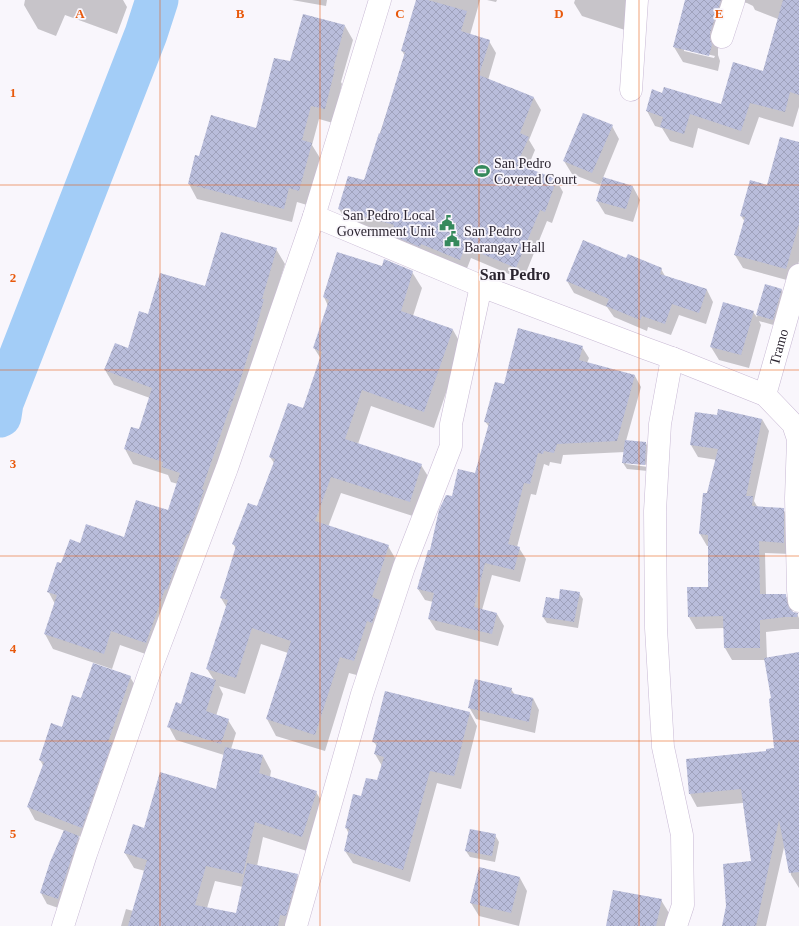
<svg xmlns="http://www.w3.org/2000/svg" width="799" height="926" font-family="Georgia,serif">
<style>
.shadow{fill:#0003;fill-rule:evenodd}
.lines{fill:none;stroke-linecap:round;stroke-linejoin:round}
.river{stroke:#a3cdf7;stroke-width:43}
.building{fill:url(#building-cross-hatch)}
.minor-casing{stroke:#c8b9d4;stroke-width:23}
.secondary-casing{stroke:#c8b9d4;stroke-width:23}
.minor{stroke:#fff;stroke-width:22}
.secondary{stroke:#fff;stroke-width:22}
.grid{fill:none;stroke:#e8590c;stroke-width:1;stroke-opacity:0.55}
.labels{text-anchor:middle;stroke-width:3.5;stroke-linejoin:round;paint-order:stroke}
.poi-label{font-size:14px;fill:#2b2530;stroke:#f9f6fc;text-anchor:start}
.street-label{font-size:14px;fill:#2b2530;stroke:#f9f6fc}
.quarter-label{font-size:16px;font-weight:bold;fill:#2b2530;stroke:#f9f6fc}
.grid-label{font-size:13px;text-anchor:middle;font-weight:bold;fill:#e8590c;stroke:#f9f6fc;stroke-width:3.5;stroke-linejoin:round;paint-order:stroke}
</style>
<defs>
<pattern id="building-cross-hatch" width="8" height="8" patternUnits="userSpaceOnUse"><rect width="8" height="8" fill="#b9bddb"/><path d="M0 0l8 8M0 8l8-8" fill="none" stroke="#9fa2bc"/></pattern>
</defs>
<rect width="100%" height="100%" fill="#f9f6fc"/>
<g class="shadow">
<path d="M 25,0 L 123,0 L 127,7 L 117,34 L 65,15 L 56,36 L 38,29 L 24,5 Z"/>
<path d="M 292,0 L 327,0 L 326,6 Z"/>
<path d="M 417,0 L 480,0 L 470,35 L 489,41 L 496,53 L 488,80 L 534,98 L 541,110 L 529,140 L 535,150 L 527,169 L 556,180 L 563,192 L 552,223 L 547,221 L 523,280 L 471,258 L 466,271 L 399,247 L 392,234 L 346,221 L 339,209 L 364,182 L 405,56 L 402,51 Z"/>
<path d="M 487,0 L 497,0 L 496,2 Z"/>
<path d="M 575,0 L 638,0 L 628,31 L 582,16 L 574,3 Z"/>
<path d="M 686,0 L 799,0 L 799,107 L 793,127 L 759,117 L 749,145 L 698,128 L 693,148 L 670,141 L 662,128 L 655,126 L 647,111 L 663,94 L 722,105 L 763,72 L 778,19 L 755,10 L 753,6 L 747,3 L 741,2 L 730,11 L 718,49 L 718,55 L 720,61 L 718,71 L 683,62 L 674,47 ZM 684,49 L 715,56 L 714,58 L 684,51 Z"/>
<path d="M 345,26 L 353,40 L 341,82 L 342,84 L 333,123 L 319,119 L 312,145 L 320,158 L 307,205 L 297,202 L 292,222 L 197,199 L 189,184 L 196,156 L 200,157 L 257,130 L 290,63 Z"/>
<path d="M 612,126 L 619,139 L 603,178 L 633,187 L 640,200 L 633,222 L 605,214 L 597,201 L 603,181 L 602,181 L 600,185 L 572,174 L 564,161 Z"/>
<path d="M 799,143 L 799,261 L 794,282 L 743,268 L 735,255 L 745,222 L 741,216 L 768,186 Z"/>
<path d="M 276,249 L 285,264 L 270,312 L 154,657 L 120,645 L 112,669 L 53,649 L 45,634 L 55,604 L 48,591 L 62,564 L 80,544 L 125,538 L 168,512 L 178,484 L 171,482 L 168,475 L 133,464 L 125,449 L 139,431 L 150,398 L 114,385 L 105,370 L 129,350 L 148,315 L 206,287 Z"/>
<path d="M 337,254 L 382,268 L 412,272 L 422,288 L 413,316 L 453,330 L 462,346 L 434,428 L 371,406 L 358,444 L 421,465 L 431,481 L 419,518 L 341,493 L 328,527 L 388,546 L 398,563 L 364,677 L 349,673 L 325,751 L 276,736 L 267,719 L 288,653 L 261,644 L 245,694 L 219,686 L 223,694 L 216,716 L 228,720 L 236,733 L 231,749 L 263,756 L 271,771 L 270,777 L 316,792 L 325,807 L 310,852 L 263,837 L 257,866 L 297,875 L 306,890 L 295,926 L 121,926 L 126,909 L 133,911 L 145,871 L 134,868 L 125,853 L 134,826 L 144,829 L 216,790 L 224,755 L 176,740 L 169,727 L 181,705 L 214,680 L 207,669 L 227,608 L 221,598 L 236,549 L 233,544 L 258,508 L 274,463 L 270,457 L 304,410 L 321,359 L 314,348 L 328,306 L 324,297 ZM 215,881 L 243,887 L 236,915 L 207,908 Z"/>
<path d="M 627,259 L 661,269 L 665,276 L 707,290 L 713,302 L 706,324 L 679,315 L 671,335 L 648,327 L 647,331 L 614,317 L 607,307 L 574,293 L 567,281 Z"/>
<path d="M 766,285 L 781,290 L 785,296 L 777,326 L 759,321 L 761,325 L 749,368 L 719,360 L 711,347 L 753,312 L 757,317 Z"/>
<path d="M 582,347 L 589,358 L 587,363 L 635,376 L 641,387 L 626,441 L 646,443 L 649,450 L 648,465 L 626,462 L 626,464 L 648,467 L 648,471 L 627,469 L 623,463 L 625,452 L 563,455 L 561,464 L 550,462 L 549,466 L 544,464 L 536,495 L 531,494 L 517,547 L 519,548 L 526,559 L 520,582 L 492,575 L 482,610 L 482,611 L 497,614 L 504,626 L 498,646 L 436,630 L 429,619 L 433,602 L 425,600 L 418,589 L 430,551 L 453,498 L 476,475 L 489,427 L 485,421 L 504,385 Z"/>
<path d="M 762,419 L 769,431 L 754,501 L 758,508 L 783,509 L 790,521 L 791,554 L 765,553 L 766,595 L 785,595 L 792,607 L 793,613 L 797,614 L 799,618 L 799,629 L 792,629 L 766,632 L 767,659 L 799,653 L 799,888 L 791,875 L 785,843 L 766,926 L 723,926 L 752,862 L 743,803 L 697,807 L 690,794 L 775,749 L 772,699 L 765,660 L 732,660 L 725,648 L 724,628 L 696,629 L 689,617 L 709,588 L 709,546 L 707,546 L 700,534 L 708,494 L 717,460 L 698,457 L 691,445 Z"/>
<path d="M 579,593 L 583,599 L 578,628 L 547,623 L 543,617 L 560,600 Z"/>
<path d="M 130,677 L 138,690 L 89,840 L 78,836 L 84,848 L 64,910 L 47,904 L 41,893 L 65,831 L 35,820 L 28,807 L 44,767 L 40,760 L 81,699 Z"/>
<path d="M 511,689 L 515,695 L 533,698 L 539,710 L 535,733 L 476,719 L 469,707 Z"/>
<path d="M 470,713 L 477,726 L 461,789 L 437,783 L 410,882 L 353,863 L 345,851 L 349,834 L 346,828 L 362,797 L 378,782 L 382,766 L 375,754 L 377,747 L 374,742 Z"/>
<path d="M 495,835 L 499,842 L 495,862 L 470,857 L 466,851 Z"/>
<path d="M 480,868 L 520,878 L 527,891 L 519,926 L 479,916 L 471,903 Z"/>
<path d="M 661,900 L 669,913 L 666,926 L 607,926 Z"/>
</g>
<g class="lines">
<path class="river" d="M 0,416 L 2,403 L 146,34 L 157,0"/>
</g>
<g class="building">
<path d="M 416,0 L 428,0 L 467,11 L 461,31 L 490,40 L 479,75 L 534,97 L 520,133 L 529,137 L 517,164 L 557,179 L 545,212 L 540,210 L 516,268 L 465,247 L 460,260 L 421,244 L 420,247 L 391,235 L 394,225 L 338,209 L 348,176 L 364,180 L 379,133 L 380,134 L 405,52 L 401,51 Z"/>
<path d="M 685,0 L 721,0 L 710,33 L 710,39 L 712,45 L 709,56 L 673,47 Z"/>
<path d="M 783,0 L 799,0 L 799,95 L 790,92 L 785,112 L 750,103 L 741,131 L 690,114 L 684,134 L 660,127 L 663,117 L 646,111 L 652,89 L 662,93 L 664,87 L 721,104 L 733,62 L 763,71 Z"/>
<path d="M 303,14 L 345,25 L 333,69 L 335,69 L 325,109 L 311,106 L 302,140 L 312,143 L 299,191 L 289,188 L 284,209 L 188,184 L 195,155 L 199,156 L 211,115 L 256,128 L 274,58 L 290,61 Z"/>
<path d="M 583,113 L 613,125 L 592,173 L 563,161 Z"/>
<path d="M 780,137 L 799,142 L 799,224 L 786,269 L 734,255 L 745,217 L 740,216 L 750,180 L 767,185 Z"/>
<path d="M 603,177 L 633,186 L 626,209 L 596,201 Z"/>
<path d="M 221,232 L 277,248 L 262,299 L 264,299 L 254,336 L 240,381 L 229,410 L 202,489 L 204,490 L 191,528 L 188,535 L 187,534 L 167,590 L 165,589 L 146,643 L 111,631 L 104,654 L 44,634 L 57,595 L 47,592 L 57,562 L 61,563 L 70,539 L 80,543 L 86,524 L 124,537 L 136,500 L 168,510 L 180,473 L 162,467 L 163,462 L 124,449 L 131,427 L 139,429 L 152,388 L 104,370 L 115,343 L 128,348 L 139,311 L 148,314 L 160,273 L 205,286 Z"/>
<path d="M 583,240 L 626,258 L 628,254 L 662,268 L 660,274 L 707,289 L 699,313 L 672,304 L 665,324 L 642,316 L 640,320 L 606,306 L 609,299 L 566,281 Z"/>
<path d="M 337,252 L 382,266 L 384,259 L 413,271 L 401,311 L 453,329 L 424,412 L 362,390 L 345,439 L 422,464 L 410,502 L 331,477 L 315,521 L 389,545 L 372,597 L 380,600 L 372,623 L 367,621 L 354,661 L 340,657 L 315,735 L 266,719 L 291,641 L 252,628 L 236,678 L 206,669 L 228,600 L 220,598 L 236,546 L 232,544 L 248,503 L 257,506 L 275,459 L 269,457 L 288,403 L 303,408 L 322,352 L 313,348 L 329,300 L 323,297 Z"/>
<path d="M 765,284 L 782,289 L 773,320 L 756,315 Z"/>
<path d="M 723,302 L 754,311 L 741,355 L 710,347 Z"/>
<path d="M 518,328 L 583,346 L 579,360 L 635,375 L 617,441 L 557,444 L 554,453 L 544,451 L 543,454 L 538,453 L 530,484 L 524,483 L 508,544 L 520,547 L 514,570 L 485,563 L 474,607 L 497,613 L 492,634 L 428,619 L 434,593 L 417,589 L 428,550 L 430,550 L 439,510 L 446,495 L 452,496 L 458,469 L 475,473 L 489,423 L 484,422 L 495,382 L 504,384 Z"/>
<path d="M 718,409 L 762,419 L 746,496 L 753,496 L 752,506 L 784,508 L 784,543 L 759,541 L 760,594 L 786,594 L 787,602 L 789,608 L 793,612 L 798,613 L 797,617 L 785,617 L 760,620 L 760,648 L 724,648 L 723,616 L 688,617 L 687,587 L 708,587 L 708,535 L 699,534 L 703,493 L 707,493 L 718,449 L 690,445 L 695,412 L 717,415 Z"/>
<path d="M 625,440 L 646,442 L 645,465 L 622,463 Z"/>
<path d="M 560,589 L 580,592 L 574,622 L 542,617 L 546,597 L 559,599 Z"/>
<path d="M 799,652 L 799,872 L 789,873 L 779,820 L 756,926 L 722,926 L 726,906 L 723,864 L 751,861 L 741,789 L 689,794 L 686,759 L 766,751 L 766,749 L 774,748 L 769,699 L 771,698 L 764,658 Z"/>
<path d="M 93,663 L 131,676 L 108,742 L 112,743 L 82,828 L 27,807 L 44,762 L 39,760 L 51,723 L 62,727 L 72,695 L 81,698 Z"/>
<path d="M 191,672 L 216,680 L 206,711 L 229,719 L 221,744 L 167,727 L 176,702 L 181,704 Z"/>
<path d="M 475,679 L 512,688 L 511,693 L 533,698 L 529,722 L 468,708 Z"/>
<path d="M 385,691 L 470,712 L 454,776 L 430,771 L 403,870 L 344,851 L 349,829 L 345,828 L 353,794 L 361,796 L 366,778 L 377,780 L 384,757 L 374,754 L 377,743 L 372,742 Z"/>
<path d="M 225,747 L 263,755 L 259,773 L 317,791 L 302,837 L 255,822 L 243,874 L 206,866 L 195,905 L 236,913 L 247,863 L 298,874 L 286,916 L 280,915 L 278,926 L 128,926 L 147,860 L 124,853 L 133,824 L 144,828 L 160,772 L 216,789 Z"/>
<path d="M 470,829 L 496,834 L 492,856 L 465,851 Z"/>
<path d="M 64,830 L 79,836 L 58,899 L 40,893 L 50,862 Z"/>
<path d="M 479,867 L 520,877 L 511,913 L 470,903 Z"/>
<path d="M 613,890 L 662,899 L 656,926 L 606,926 Z"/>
</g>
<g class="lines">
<defs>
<g id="minor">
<path d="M 722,37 L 734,0"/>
<path d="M 631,90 L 637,0"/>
<path d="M 314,216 L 481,286 L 647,349 L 672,358 L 765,395 L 793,424 L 798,439 L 796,498 L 798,590 L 799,601"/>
<path d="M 672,358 L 660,424 L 655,511 L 656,628 L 663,747 L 682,835 L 683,905 L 676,926"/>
<path id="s1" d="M 765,395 L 799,275"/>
<path d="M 296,926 L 362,694 L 404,567 L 451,446 L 451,424 L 481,286"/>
</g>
<path id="secondary" d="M 63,926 L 86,854 L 151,668 L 227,468 L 314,216 L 380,0"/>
</defs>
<use href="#minor" class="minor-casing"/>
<use href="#secondary" class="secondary-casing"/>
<use href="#minor" class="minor"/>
<use href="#secondary" class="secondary"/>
</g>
<path class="grid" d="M 160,0 L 160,926M 320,0 L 320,926M 479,0 L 479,926M 639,0 L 639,926M 0,185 L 799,185M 0,370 L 799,370M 0,556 L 799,556M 0,741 L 799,741"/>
<defs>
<symbol id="stadium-bare" viewBox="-9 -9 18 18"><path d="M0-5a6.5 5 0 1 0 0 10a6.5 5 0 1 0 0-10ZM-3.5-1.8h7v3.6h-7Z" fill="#35895c" stroke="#f9f6fc" stroke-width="2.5" paint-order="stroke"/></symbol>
<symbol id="civic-bare" viewBox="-9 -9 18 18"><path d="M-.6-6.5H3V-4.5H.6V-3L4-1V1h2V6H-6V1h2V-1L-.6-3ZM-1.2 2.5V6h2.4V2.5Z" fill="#35895c" stroke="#f9f6fc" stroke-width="2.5" paint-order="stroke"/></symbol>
</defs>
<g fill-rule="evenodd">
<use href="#stadium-bare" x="471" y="160" width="22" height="22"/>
<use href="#civic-bare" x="436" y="212" width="22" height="22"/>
<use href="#civic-bare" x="441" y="228" width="22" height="22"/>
</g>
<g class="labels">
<g class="poi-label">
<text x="494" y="168">San Pedro<tspan x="494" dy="16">Covered Court</tspan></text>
<text x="435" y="220" text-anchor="end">San Pedro Local<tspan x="435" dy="16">Government Unit</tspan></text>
<text x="464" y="236">San Pedro<tspan x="464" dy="16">Barangay Hall</tspan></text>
</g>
<g class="street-label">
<text dy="5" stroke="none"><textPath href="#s1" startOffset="50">Tramo</textPath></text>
</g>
<g class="quarter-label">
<text x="515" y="280">San Pedro</text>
</g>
</g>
<g class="grid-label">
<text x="80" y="18">A</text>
<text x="240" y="18">B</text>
<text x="400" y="18">C</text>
<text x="559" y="18">D</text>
<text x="719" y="18">E</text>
<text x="13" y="97">1</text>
<text x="13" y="282">2</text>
<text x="13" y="468">3</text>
<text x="13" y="653">4</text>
<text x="13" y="838">5</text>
</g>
</svg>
